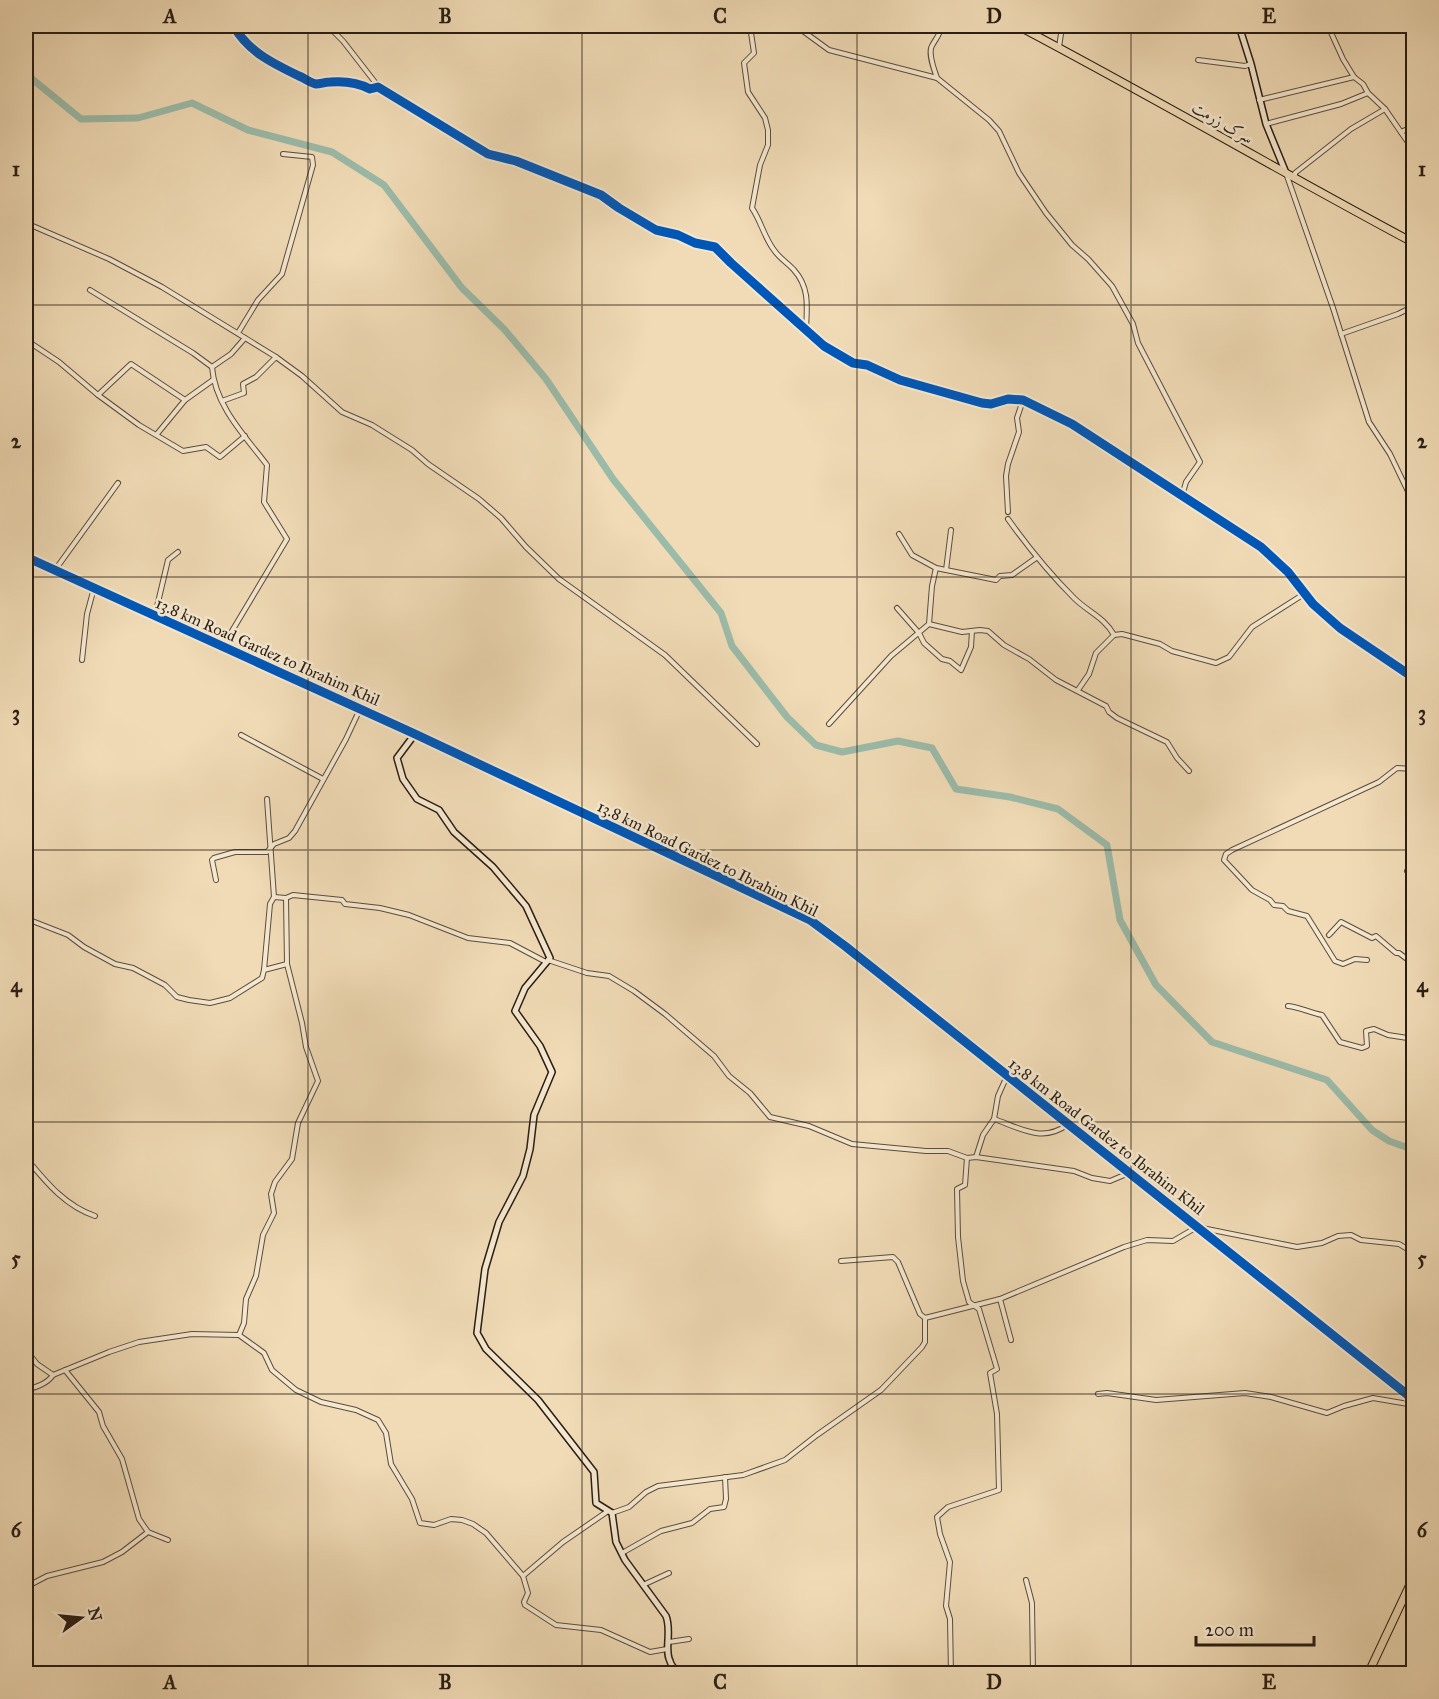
<svg xmlns="http://www.w3.org/2000/svg" width="1439" height="1699" font-family="'IM FELL Great Primer',Amiri,serif">
<style>
.lines{fill:none;stroke-linecap:round;stroke-linejoin:round}
.river{stroke:#9bbba9;stroke-width:7}
.street-casing{stroke:#5b4c3c;stroke-width:6}
.secondary-casing{stroke:#291d13;stroke-width:8}
.highway-casing{stroke:#291d13;stroke-width:9}
.street{stroke:#f5e8d0;stroke-width:4}
.secondary{stroke:#f5e8d0;stroke-width:5}
.highway{stroke:#f0dbb6;stroke-width:7}
.cycleway-casing{stroke:#f5e8d0;stroke-width:13}
.cycleway{stroke:#0057b8;stroke-width:9}
.grid{fill:none;stroke:#291d13;stroke-width:1.5;stroke-opacity:0.55}
.labels{text-anchor:middle;stroke-width:5;stroke-linejoin:round;paint-order:stroke}
.street-label{font-size:16px;fill:#291d13;stroke:#f5e8d0}
.neatline{fill:none;stroke:#291d13;stroke-width:2}
.grid-label{font-size:20px;text-anchor:middle;font-weight:bold;fill:#291d13}
</style>
<rect width="100%" height="100%" fill="#f0dbb6"/>
<filter id="stains"><feTurbulence type="fractalNoise" baseFrequency=".00333" numOctaves="4"/><feColorMatrix values="0 0 0 0 .2 0 0 0 0 .09 0 0 0 0 .02 0 0 0 .5 -.17"/></filter>
<radialGradient id="worn" r=".72"><stop offset=".6" stop-color="#630" stop-opacity="0"/><stop offset="1" stop-color="#630" stop-opacity=".3"/></radialGradient>
<g class="lines">
<path class="river" d="M 26,74 L 81,119 L 138,118 L 192,103 L 248,130 L 332,152 L 384,185 L 462,288 L 505,330 L 546,379 L 613,479 L 721,613 L 732,646 L 787,717 L 816,745 L 842,752 L 898,741 L 932,748 L 956,789 L 1010,797 L 1058,809 L 1107,845 L 1120,920 L 1156,985 L 1212,1042 L 1327,1080 L 1372,1130 L 1389,1141 L 1414,1150"/>
<defs>
<g id="street">
<path d="M 328,26 L 343,41 L 378,86"/>
<path d="M 750,26 L 754,53 L 744,63 L 748,92 L 765,118 L 768,130 L 768,145 L 760,165 L 752,208 C 761,221 764,237 774,250 C 779,258 788,263 794,270 C 810,288 807,307 806,329"/>
<path d="M 796,26 L 829,50 L 937,78 L 989,120 L 999,131 L 1019,173 L 1046,213 L 1072,245 L 1088,259 L 1112,286 L 1133,324 L 1138,343 L 1200,462 L 1186,482 L 1182,496"/>
<path d="M 1328,26 L 1343,59 L 1354,77 L 1363,84 L 1368,93 L 1385,109 L 1414,151"/>
<path d="M 1059,47 L 1061,34 L 1060,26"/>
<path d="M 1198,60 L 1245,66 L 1251,64"/>
<path d="M 937,78 C 934,69 929,57 931,48 C 934,40 941,35 941,26"/>
<path d="M 1259,100 L 1354,77"/>
<path d="M 1266,124 L 1341,104 L 1368,93"/>
<path d="M 1401,132 L 1414,126"/>
<path d="M 1287,176 L 1333,308 L 1369,422 L 1390,454 L 1414,504"/>
<path d="M 1295,178 L 1295,173 L 1351,129 L 1385,109"/>
<path d="M 26,223 L 109,259 L 162,287 L 276,357 L 302,376 L 342,412 L 372,425 L 412,450 L 428,464 L 479,499 L 501,518 L 526,547 L 559,579 L 665,655 L 757,744"/>
<path d="M 90,290 L 193,353 L 212,367 C 215,406 245,436 267,465 L 264,502 L 287,539 L 223,646"/>
<path d="M 238,333 L 258,300 L 282,274 L 313,165 L 312,157 L 283,154"/>
<path d="M 1341,334 L 1398,314 L 1414,306"/>
<path d="M 26,340 L 59,362 L 98,395 L 139,425 L 183,451 L 206,447 L 220,457 L 245,436"/>
<path d="M 212,367 L 231,354 L 245,338"/>
<path d="M 98,395 L 131,364 L 185,400"/>
<path d="M 222,401 L 244,393 L 243,384 L 256,377 L 276,357"/>
<path d="M 157,434 L 185,400 L 213,380"/>
<path d="M 1008,512 L 1006,476 L 1008,464 L 1019,432 L 1017,418 L 1023,400"/>
<path d="M 1008,519 C 1028,547 1049,573 1074,598 C 1088,612 1104,617 1114,635 L 1122,634 L 1160,644 L 1172,651 L 1216,663 L 1229,657 L 1252,627 L 1304,594"/>
<path d="M 899,534 L 912,555 L 936,568 L 996,580 L 1000,576 L 1012,575 L 1036,558"/>
<path d="M 55,570 L 118,483"/>
<path d="M 946,570 L 951,530"/>
<path d="M 897,608 L 919,633 L 924,643 L 942,659 L 950,661 L 961,670 L 971,647 L 972,631"/>
<path d="M 155,615 L 168,560 L 178,552"/>
<path d="M 929,624 L 932,586 L 936,568"/>
<path d="M 82,660 L 87,614 L 94,588"/>
<path d="M 1078,690 L 1089,674 L 1096,653 L 1114,635"/>
<path d="M 829,724 L 891,656 L 929,624 L 962,632 L 980,630 L 988,631 L 1004,645 L 1029,659 L 1056,680 L 1106,706 L 1109,712 L 1117,718 L 1167,742 L 1177,758 L 1189,771"/>
<path d="M 241,735 L 323,779"/>
<path d="M 1407,871 L 1414,874"/>
<path d="M 216,880 L 212,860 L 214,858 L 235,852 L 267,852 L 274,844 L 289,838 L 295,831 L 346,739 L 360,709"/>
<path d="M 274,897 L 286,898 L 293,895 L 342,900 L 345,904 L 380,908 L 409,915 L 468,938 L 510,943 L 546,962"/>
<path d="M 26,916 L 27,919 L 68,935 L 84,947 L 115,964 L 133,968 L 165,985 L 177,997 L 189,1000 L 210,1003 L 230,998 L 262,978 L 264,970 L 287,964"/>
<path d="M 1329,935 L 1341,922 L 1372,938 L 1376,936 L 1396,953 L 1399,953 L 1411,962 L 1414,962"/>
<path d="M 548,960 L 587,973 L 609,976 L 634,991 L 665,1014 L 714,1056 L 729,1076 L 750,1093 L 770,1117 L 809,1126 L 852,1144 L 926,1151 L 948,1151 L 967,1158 L 976,1157 L 1074,1171 L 1092,1178 L 1110,1181 L 1129,1173"/>
<path d="M 1367,960 L 1355,959 L 1343,964 L 1335,961 L 1307,916 L 1288,911 L 1283,906 L 1274,905 L 1270,900 L 1252,890 L 1224,860 L 1226,854 L 1232,850 L 1379,782 L 1397,768 L 1414,769"/>
<path d="M 264,970 L 270,904 L 274,897 L 267,799"/>
<path d="M 1288,1006 C 1300,1007 1310,1013 1322,1015 L 1340,1042 L 1362,1048 L 1367,1046 L 1366,1031 L 1374,1029 L 1388,1035 L 1414,1039"/>
<path d="M 994,1119 C 1020,1128 1042,1143 1067,1125"/>
<path d="M 976,1157 L 983,1135 L 994,1119 L 998,1096 L 1007,1076"/>
<path d="M 26,1158 C 46,1182 65,1206 95,1216"/>
<path d="M 841,1261 L 893,1257 L 898,1262 L 920,1314 L 925,1318 L 1000,1299 L 1124,1247 L 1147,1240 L 1173,1241 L 1197,1227 L 1297,1247 L 1322,1243 L 1338,1236 L 1351,1235 L 1361,1240 L 1399,1244 L 1414,1253"/>
<path d="M 1000,1299 L 1011,1340"/>
<path d="M 239,1335 L 244,1323 L 246,1299 L 256,1276 L 263,1235 L 274,1213 L 271,1194 L 275,1182 L 292,1159 L 298,1123 L 318,1081 L 306,1047 L 302,1023 L 287,964 L 286,898"/>
<path d="M 26,1350 L 37,1364 L 53,1375"/>
<path d="M 65,1370 L 99,1412 L 103,1426 L 122,1459 L 139,1519 L 148,1532 L 168,1540"/>
<path d="M 26,1390 C 36,1387 47,1384 53,1375 L 109,1352 L 139,1342 L 192,1334 L 239,1335 L 264,1353 L 272,1370 L 296,1390 L 321,1402 L 356,1410 L 378,1420 L 386,1433 L 391,1464 L 412,1499 L 420,1523 L 434,1525 L 451,1519 L 462,1520 L 473,1524 L 486,1533 L 523,1576 L 528,1593 L 524,1602 L 525,1605 L 556,1625 L 601,1630 L 650,1652 L 667,1649"/>
<path d="M 1098,1394 L 1107,1393 L 1156,1400 L 1245,1393 L 1271,1397 L 1327,1413 L 1344,1406 L 1373,1398 L 1414,1405"/>
<path d="M 612,1513 L 629,1507 L 646,1492 L 658,1486 L 743,1475 L 785,1460 L 817,1435 L 881,1390 L 922,1347 L 925,1342 L 925,1318"/>
<path d="M 622,1553 L 661,1531 L 692,1523 L 710,1509 L 724,1507 L 726,1499 L 725,1477"/>
<path d="M 523,1576 L 563,1542 L 608,1511"/>
<path d="M 1026,1580 L 1032,1603 L 1033,1674"/>
<path d="M 643,1585 L 669,1573"/>
<path d="M 26,1587 L 47,1576 L 103,1562 L 122,1552 L 148,1532"/>
<path d="M 669,1642 L 689,1639"/>
<path d="M 951,1674 L 950,1619 L 946,1606 L 950,1562 L 940,1534 L 937,1517 L 948,1507 L 999,1490 L 997,1414 L 990,1373 L 997,1369 L 979,1309 L 969,1302 L 963,1281 L 958,1237 L 957,1189 L 965,1185 L 967,1158"/>
<path d="M 1212,1674 L 1255,1671 L 1280,1674"/>
</g>
<g id="secondary">
<path d="M 234,26 C 247,51 274,64 299,76 C 304,78 311,83 316,84 C 320,84 325,82 330,82 C 343,81 359,83 370,89 L 378,87 L 488,154 L 516,161 L 601,195 L 619,208 L 656,230 L 678,235 L 695,243 L 715,247 L 731,263 L 824,346 L 853,363 L 867,365 L 900,380 L 982,403 L 991,404 L 1008,399 L 1023,400 L 1072,424 L 1261,547 L 1288,572 L 1313,604 L 1340,628 L 1414,678"/>
<path d="M 1239,26 L 1251,64 L 1266,124 L 1286,173"/>
<path d="M 26,557 L 415,734 L 810,920 L 845,946 L 1414,1400"/>
<path d="M 415,734 L 397,758 L 403,779 L 417,799 L 439,810 L 454,832 L 493,867 L 526,906 L 550,958 L 525,988 L 515,1011 L 540,1046 L 552,1072 L 534,1115 L 530,1149 L 523,1176 L 499,1222 L 485,1269 L 477,1333 L 486,1349 L 538,1400 L 594,1472 L 596,1503 L 612,1513 L 616,1542 L 625,1560 L 666,1616 C 672,1631 664,1650 670,1661 C 671,1666 676,1670 679,1674"/>
</g>
<g id="highway">
<path d="M 1018,26 C 1151,96 1281,172 1414,243"/>
<path d="M 1368,1674 L 1414,1576"/>
</g>
</defs>
<use href="#street" class="street-casing"/>
<use href="#secondary" class="secondary-casing"/>
<use href="#highway" class="highway-casing"/>
<use href="#street" class="street"/>
<use href="#secondary" class="secondary"/>
<use href="#highway" class="highway"/>
<defs>
<g id="cycleway">
<path d="M 234,26 C 247,51 274,64 299,76 C 304,78 311,83 316,84 C 320,84 325,82 330,82 C 343,81 359,83 370,89 L 378,87 L 488,154 L 516,161 L 601,195 L 619,208 L 656,230 L 678,235 L 695,243 L 715,247 L 731,263 L 824,346 L 853,363 L 867,365 L 900,380 L 982,403 L 991,404 L 1008,399 L 1023,400 L 1072,424 L 1261,547 L 1288,572 L 1313,604 L 1340,628 L 1414,678"/>
<path d="M 26,557 L 415,734 L 810,920 L 845,946 L 1414,1400"/>
</g>
</defs>
<use href="#cycleway" class="cycleway-casing"/>
<use href="#cycleway" class="cycleway"/>
</g>
<path class="grid" d="M 308,26 L 308,1674M 582,26 L 582,1674M 857,26 L 857,1674M 1131,26 L 1131,1674M 26,305 L 1414,305M 26,577 L 1414,577M 26,850 L 1414,850M 26,1122 L 1414,1122M 26,1394 L 1414,1394"/>
<g class="labels">
<g class="street-label">
<text transform="translate(1223 122) rotate(30)" y="6">سرک زرمت</text>
<text transform="translate(268 651) rotate(24)" y="6">13.8 km Road Gardez to Ibrahim Khil</text>
<text transform="translate(708 858) rotate(26)" y="6">13.8 km Road Gardez to Ibrahim Khil</text>
<text transform="translate(1107 1136) rotate(38)" y="6">13.8 km Road Gardez to Ibrahim Khil</text>
</g>
</g>
<rect width="1439" height="1699" fill="none" stroke="#f0dbb6" stroke-width="66"/>
<g transform="translate(81 1618) rotate(75)" stroke="#f5e8d0" stroke-width="4.5" paint-order="stroke">
<path d="M0-4.5L10 22L0 15L-10 22Z" fill="#291d13"/>
<text y="-9" font-size="16" font-weight="bold" text-anchor="middle" fill="#291d13">N</text>
</g>
<path d="M1196 1636v9h118v-9" fill="none" stroke="#291d13" stroke-width="3"/>
<text x="1205" y="1636" font-size="18" fill="#291d13" stroke="#f5e8d0" stroke-width="4.5" paint-order="stroke">200 m</text>
<rect x="33" y="33" width="1373" height="1633" class="neatline"/>
<g class="grid-label">
<text x="170" y="23">A</text>
<text x="445" y="23">B</text>
<text x="720" y="23">C</text>
<text x="994" y="23">D</text>
<text x="1269" y="23">E</text>
<text x="16" y="176">1</text>
<text x="1422" y="176">1</text>
<text x="16" y="448">2</text>
<text x="1422" y="448">2</text>
<text x="16" y="720">3</text>
<text x="1422" y="720">3</text>
<text x="16" y="992">4</text>
<text x="1422" y="992">4</text>
<text x="16" y="1265">5</text>
<text x="1422" y="1265">5</text>
<text x="16" y="1537">6</text>
<text x="1422" y="1537">6</text>
<text x="170" y="1689">A</text>
<text x="445" y="1689">B</text>
<text x="720" y="1689">C</text>
<text x="994" y="1689">D</text>
<text x="1269" y="1689">E</text>
</g>
<rect width="100%" height="100%" filter="url(#stains)"/>
<rect width="100%" height="100%" fill="url(#worn)"/>
</svg>
